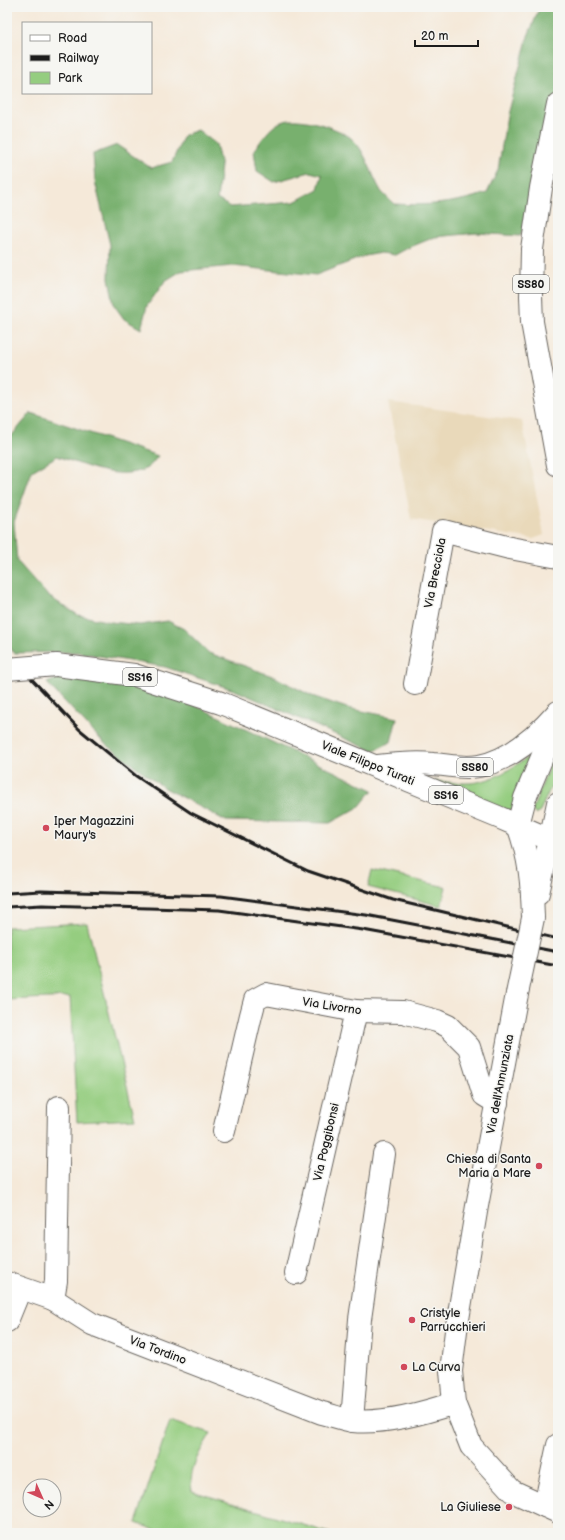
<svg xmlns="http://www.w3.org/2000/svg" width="565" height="1540" font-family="'Balsamiq Sans',sans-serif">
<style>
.built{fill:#e9d9ba}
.green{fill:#95cd80;stroke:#58744e}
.forest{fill:#78b06e;stroke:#4a6645}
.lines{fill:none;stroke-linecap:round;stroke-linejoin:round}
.minor-casing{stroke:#68645e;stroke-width:24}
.major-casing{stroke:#68645e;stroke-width:24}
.minor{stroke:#fff;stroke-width:22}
.major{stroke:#fff;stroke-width:22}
.rail{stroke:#1c1c1c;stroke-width:3}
.minor-bridge-casing{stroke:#68645e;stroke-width:24;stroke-linecap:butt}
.major-bridge-casing{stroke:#68645e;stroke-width:24;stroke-linecap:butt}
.minor-bridge{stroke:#fff;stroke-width:22}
.major-bridge{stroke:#fff;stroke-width:22}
.poi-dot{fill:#d1495b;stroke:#f6f6f2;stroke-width:1.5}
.labels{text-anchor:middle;stroke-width:3;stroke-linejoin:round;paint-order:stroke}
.shield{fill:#f6f6f2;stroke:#5d5d5c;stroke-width:1}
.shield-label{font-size:11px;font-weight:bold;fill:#1c1c1c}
.street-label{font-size:12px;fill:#1c1c1c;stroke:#f6f6f2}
.poi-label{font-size:12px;fill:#1c1c1c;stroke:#f6f6f2;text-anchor:start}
</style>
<rect width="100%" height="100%" fill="#f6f6f2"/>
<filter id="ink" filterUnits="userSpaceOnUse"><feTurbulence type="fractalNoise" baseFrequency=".025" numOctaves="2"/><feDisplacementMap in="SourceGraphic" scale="8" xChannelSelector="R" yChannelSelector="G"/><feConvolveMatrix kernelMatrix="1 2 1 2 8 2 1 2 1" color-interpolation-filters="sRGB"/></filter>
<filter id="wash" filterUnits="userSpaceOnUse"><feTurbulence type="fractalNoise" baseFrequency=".012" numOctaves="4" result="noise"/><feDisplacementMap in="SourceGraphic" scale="16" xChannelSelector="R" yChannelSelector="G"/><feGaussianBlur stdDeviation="0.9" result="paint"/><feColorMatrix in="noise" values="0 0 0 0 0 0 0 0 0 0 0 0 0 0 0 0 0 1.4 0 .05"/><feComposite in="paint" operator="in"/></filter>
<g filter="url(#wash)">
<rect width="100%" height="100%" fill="#f5e9d9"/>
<path class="built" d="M 388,402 L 522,421 L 544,535 L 533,539 L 411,519 Z"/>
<g class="green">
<path d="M 558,743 L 558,772 L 540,811 L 535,814 L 532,811 Z"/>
<path d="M 535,753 L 511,813 L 435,781 C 451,782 467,785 482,781 C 501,777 518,763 535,753 Z"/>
<path d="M 372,870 L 446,887 L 441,906 L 368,887 Z"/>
<path d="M 87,923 L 135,1119 L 77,1122 L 70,997 L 7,1000 L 7,927 Z"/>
<path d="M 170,1420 L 211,1433 C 200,1452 188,1468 192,1491 L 330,1533 L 164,1533 L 136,1523 Z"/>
</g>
<g class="forest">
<path d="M 540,7 L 558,7 L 558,104 L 541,188 L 520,236 L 477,233 L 435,237 L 408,248 L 395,255 L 381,253 L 365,256 L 316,275 L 233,266 L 181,271 L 165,281 L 147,306 L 141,329 L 124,319 L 114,305 L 109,278 L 110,245 L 95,181 L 93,154 L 117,145 L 151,168 L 172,162 L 184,135 L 198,130 L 216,144 L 221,166 L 217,199 L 230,207 L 294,202 L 318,189 L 322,175 L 310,172 L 274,182 L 257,171 L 254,151 C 261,141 269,127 281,122 C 298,115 337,127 351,138 C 365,149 372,176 381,191 C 384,195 390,200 394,204 C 429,206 453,204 487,193 L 498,170 L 507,115 L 528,36 Z"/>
<path d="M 31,413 L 158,456 C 155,460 150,467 145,469 C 117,481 84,465 57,456 L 32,471 L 14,522 L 17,561 L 48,596 L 78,615 L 111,622 L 140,625 L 168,621 L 184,629 L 209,653 L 275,677 L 312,696 L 347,708 L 397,718 L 391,742 L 373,751 L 237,691 L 165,667 L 76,652 L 14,653 L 7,644 L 7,441 Z"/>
<path d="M 64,676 L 109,678 L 184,700 L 373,790 L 359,807 L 330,823 L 226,821 L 163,787 L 103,742 L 47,683 Z"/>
</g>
</g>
<g filter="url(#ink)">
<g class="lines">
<defs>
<g id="minor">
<path d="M 415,684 L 443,531 L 510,548 L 558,557"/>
<path d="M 518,825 C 530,859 532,883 533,918"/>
<path d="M 538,893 L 550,840"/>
<path d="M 517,994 L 477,1206 L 456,1331 L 451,1371 L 454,1403 L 471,1446 L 512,1491 L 558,1512"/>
<path d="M 224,1131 L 251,1015 L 255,1000 L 266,994 L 356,1011 L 403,1012 L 437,1021 L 448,1026 L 469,1047 L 484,1095 L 497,1103"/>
<path d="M 296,1273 L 356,1011"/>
<path d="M 7,1283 L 53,1299 L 92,1324 L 322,1413 C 332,1415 343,1420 353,1421 C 384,1424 424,1413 454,1403"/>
<path d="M 53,1299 L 56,1281 L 59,1107"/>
<path d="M 7,1321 L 20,1289"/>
<path d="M 352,1421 L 360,1319 L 384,1154"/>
<path d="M 545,1506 L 558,1445"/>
</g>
<g id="major">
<path d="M 558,104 L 541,188 L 532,249 L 531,296 L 532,322 L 558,465"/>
<path d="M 56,665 L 134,675 L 221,703 L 498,817 L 558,843"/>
<path d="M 378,766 C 396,764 415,762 433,764 C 448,765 464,769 479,766 C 511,760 537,736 558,712"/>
<path d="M 518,825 L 525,798 L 558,719"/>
<path d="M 550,840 L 558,803"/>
</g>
</defs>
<use href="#minor" class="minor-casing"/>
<use href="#major" class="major-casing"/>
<use href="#minor" class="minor"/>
<use href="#major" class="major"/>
<g class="rail">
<path d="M 7,653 L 79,729 L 136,776 L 191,813 L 308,871 L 393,900 L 558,939"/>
<path d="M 7,893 L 41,891 L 221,896 L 366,915 L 558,952"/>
<path d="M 7,907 L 42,905 L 219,910 L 363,930 L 558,966"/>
</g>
<defs>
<path id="minor-bridge" d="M 517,994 L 533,918"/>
<path id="major-bridge" d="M 7,669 L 56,665"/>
</defs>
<use href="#minor-bridge" class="minor-bridge-casing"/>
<use href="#major-bridge" class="major-bridge-casing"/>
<use href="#minor-bridge" class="minor-bridge"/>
<use href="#major-bridge" class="major-bridge"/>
</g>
</g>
<g class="poi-dot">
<circle cx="46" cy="828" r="4"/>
<circle cx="539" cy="1166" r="4"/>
<circle cx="412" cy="1320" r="4"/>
<circle cx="404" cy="1367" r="4"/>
<circle cx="509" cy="1507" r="4"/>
</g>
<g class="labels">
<g class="shield">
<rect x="513" y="275" width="36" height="18" rx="3"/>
<rect x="123" y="668" width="34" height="18" rx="3"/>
<rect x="457" y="758" width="36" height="18" rx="3"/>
<rect x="429" y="786" width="34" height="18" rx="3"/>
</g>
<g class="shield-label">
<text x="531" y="288">SS80</text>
<text x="140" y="681">SS16</text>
<text x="475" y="771">SS80</text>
<text x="446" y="799">SS16</text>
</g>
<g class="street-label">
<text transform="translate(435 573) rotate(-79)" y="4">Via Brecciola</text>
<text transform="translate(368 763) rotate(22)" y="4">Viale Filippo Turati</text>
<text transform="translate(332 1006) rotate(9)" y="4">Via Livorno</text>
<text transform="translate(500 1084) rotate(-79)" y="4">Via dell'Annunziata</text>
<text transform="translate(326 1142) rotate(-77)" y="4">Via Poggibonsi</text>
<text transform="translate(158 1350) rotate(21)" y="4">Via Tordino</text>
</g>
<g class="poi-label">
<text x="54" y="825">Iper Magazzini<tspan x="54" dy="14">Maury's</tspan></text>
<text x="531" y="1163" text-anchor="end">Chiesa di Santa<tspan x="531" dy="14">Maria a Mare</tspan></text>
<text x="420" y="1317">Cristyle<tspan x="420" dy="14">Parrucchieri</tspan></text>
<text x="412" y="1371">La Curva</text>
<text x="501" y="1511" text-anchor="end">La Giuliese</text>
</g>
</g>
<rect width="565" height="1540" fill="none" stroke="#f6f6f2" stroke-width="24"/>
<rect x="22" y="22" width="130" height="72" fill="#f6f6f2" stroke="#9f9f9c"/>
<rect x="30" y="35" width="20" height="6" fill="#ffffff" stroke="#9f9f9c"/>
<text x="58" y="42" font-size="12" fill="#1c1c1c">Road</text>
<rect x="30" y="55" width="20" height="6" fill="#1c1c1c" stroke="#9f9f9c"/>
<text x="58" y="62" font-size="12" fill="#1c1c1c">Railway</text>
<rect x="30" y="72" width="20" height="12" fill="#95cd80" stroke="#9f9f9c"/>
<text x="58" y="82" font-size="12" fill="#1c1c1c">Park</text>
<g transform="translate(42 1498) rotate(135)"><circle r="19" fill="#f6f6f2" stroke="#9f9f9c"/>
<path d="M0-3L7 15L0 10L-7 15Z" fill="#d1495b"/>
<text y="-6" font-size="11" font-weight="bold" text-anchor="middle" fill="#1c1c1c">N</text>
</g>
<path d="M415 40v6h63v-6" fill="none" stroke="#1c1c1c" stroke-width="2"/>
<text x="421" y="40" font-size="12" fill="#1c1c1c" stroke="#f6f6f2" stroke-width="3" paint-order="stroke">20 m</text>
</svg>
